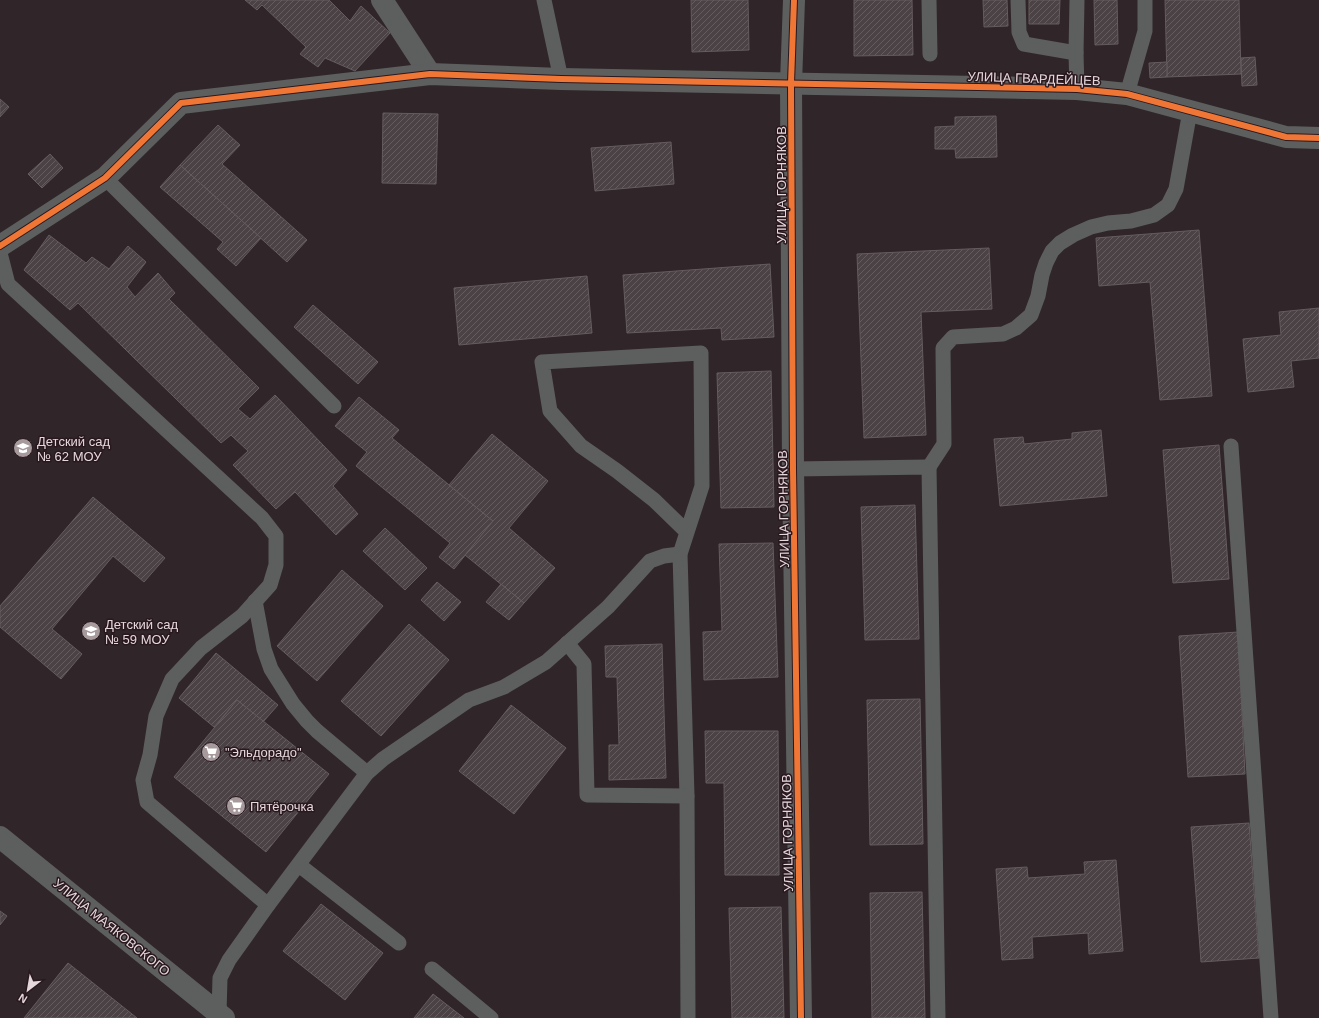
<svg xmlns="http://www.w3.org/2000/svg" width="1319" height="1018" font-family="Arial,sans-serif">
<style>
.building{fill:url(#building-hatch);stroke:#655c5f}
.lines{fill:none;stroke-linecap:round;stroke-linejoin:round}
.service{stroke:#5d5f5f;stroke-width:15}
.minor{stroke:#5d5f5f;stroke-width:22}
.tertiary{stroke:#5d5f5f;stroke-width:22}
.cycleway-casing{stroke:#2a181f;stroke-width:8}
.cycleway{stroke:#f07635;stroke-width:6}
.labels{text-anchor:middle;stroke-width:3;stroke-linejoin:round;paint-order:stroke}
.street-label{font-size:13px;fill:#e5d8dc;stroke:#2a181f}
.poi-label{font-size:13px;fill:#e5d8dc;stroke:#2a181f;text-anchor:start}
</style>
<defs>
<pattern id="building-hatch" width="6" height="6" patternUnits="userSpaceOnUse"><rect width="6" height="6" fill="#4a4244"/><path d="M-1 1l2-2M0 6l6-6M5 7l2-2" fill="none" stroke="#645d5e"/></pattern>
</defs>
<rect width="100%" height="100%" fill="#302629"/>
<g class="building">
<path d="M 245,0 L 329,0 L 350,21 L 361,6 L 390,33 L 355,71 L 325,58 L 318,67 L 300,54 L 306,47 L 262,5 L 257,10 Z"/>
<path d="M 691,0 L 748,0 L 749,50 L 692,52 Z"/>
<path d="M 854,0 L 912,0 L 913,55 L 854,56 Z"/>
<path d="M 983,0 L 1007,0 L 1008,26 L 984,27 Z"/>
<path d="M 1029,0 L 1060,0 L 1059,24 L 1029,24 Z"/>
<path d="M 1094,0 L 1117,0 L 1118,44 L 1095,45 Z"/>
<path d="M 1165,0 L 1239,0 L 1241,74 L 1167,77 Z"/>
<path d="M 1255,57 L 1257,85 L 1242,86 L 1241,58 Z"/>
<path d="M 1167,62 L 1167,77 L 1150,78 L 1149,63 Z"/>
<path d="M 0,99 L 9,107 L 0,117 Z"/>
<path d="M 383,113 L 438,114 L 436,184 L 382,183 Z"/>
<path d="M 996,116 L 997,157 L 956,158 L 955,149 L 935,149 L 935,127 L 955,126 L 955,117 Z"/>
<path d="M 218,125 L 240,145 L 222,164 L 307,240 L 287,262 L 180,165 Z"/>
<path d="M 671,142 L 674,184 L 595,191 L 591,148 Z"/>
<path d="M 50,154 L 63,168 L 42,188 L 28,174 Z"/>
<path d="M 180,165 L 261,238 L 236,266 L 217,249 L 223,242 L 160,187 Z"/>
<path d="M 1199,230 L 1212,396 L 1160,400 L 1150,282 L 1099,286 L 1096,238 Z"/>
<path d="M 49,235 L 86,263 L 92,257 L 109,269 L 128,246 L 146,262 L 127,287 L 135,297 L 158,273 L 175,293 L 169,299 L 259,388 L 238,409 L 250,419 L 275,395 L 347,470 L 333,486 L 358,514 L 336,535 L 295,492 L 276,509 L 233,465 L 248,451 L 231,435 L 221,443 L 78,303 L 70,310 L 24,270 Z"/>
<path d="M 989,248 L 992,309 L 921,312 L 926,435 L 864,438 L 857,254 Z"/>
<path d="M 770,264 L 774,337 L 722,340 L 721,328 L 627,333 L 623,275 Z"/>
<path d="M 587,276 L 592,333 L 459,345 L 454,288 Z"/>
<path d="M 313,305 L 378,362 L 358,384 L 294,327 Z"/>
<path d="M 1319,308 L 1319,358 L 1291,361 L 1294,387 L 1248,392 L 1243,339 L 1281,335 L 1279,312 Z"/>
<path d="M 771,371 L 774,507 L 721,508 L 717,373 Z"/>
<path d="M 359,397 L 399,430 L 392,438 L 493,521 L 454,569 L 439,557 L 450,543 L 356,466 L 367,452 L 335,426 Z"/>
<path d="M 1101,430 L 1107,496 L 1000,506 L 994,439 L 1023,437 L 1024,444 L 1072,439 L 1072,433 Z"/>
<path d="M 492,434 L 548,481 L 509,528 L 555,568 L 524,603 L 465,555 L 493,521 L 449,485 Z"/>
<path d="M 1219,445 L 1229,579 L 1173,583 L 1163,450 Z"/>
<path d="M 93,497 L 165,558 L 144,582 L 113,556 L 52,629 L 82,654 L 61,679 L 0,627 L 0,606 Z"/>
<path d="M 915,505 L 919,639 L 865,640 L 861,507 Z"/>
<path d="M 385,528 L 427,568 L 405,590 L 363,551 Z"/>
<path d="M 773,543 L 778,677 L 704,680 L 703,632 L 722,631 L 719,544 Z"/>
<path d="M 342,570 L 383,606 L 317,681 L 277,646 Z"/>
<path d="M 437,582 L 461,602 L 444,621 L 421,600 Z"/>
<path d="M 501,584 L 524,603 L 509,620 L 486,602 Z"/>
<path d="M 409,624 L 449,660 L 381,736 L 341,701 Z"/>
<path d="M 1238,632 L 1245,774 L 1188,777 L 1179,636 Z"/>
<path d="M 662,644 L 666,778 L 609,780 L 609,745 L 619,745 L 617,677 L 606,677 L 605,646 Z"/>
<path d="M 216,653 L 278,705 L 263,722 L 237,700 L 214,727 L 179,698 Z"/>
<path d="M 920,699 L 923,844 L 870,845 L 867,700 Z"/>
<path d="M 237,700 L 329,774 L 266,852 L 174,777 Z"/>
<path d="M 511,705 L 566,748 L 514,814 L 459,771 Z"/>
<path d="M 705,731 L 778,731 L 779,875 L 725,875 L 724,783 L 706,783 Z"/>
<path d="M 1249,823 L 1259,958 L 1201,962 L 1191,827 Z"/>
<path d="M 1116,860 L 1123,951 L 1089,954 L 1088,933 L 1032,937 L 1033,958 L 1002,960 L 996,869 L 1027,867 L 1028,878 L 1085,874 L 1084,862 Z"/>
<path d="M 922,892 L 925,1018 L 872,1018 L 870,893 Z"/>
<path d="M 321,904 L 383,953 L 345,1000 L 283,951 Z"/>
<path d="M 781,907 L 784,1018 L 732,1018 L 729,908 Z"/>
<path d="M 0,911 L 7,916 L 0,925 Z"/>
<path d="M 68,963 L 137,1018 L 24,1018 Z"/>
<path d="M 433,994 L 464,1018 L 414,1018 Z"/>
</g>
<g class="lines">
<g class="service">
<path d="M 544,0 L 561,79"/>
<path d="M 929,0 L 930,54"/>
<path d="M 1018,0 L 1019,32 L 1024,44 L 1076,53 L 1077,89"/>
<path d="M 1076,53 L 1077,0"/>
<path d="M 1127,94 L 1145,31 L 1145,0"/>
<path d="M 105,178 L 334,406"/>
<path d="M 0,253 L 8,284 L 262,518 L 276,536 L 276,565 L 270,585 L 242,616 L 201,648 L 172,679 L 156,716 L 150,755 L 143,780 L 147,802 L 268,905 L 229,960 L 220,978 L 219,1013 L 215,1018"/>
<path d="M 1231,446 L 1271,1018"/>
<path d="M 929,467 L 944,444 L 943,348 L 953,337 L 1003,334 L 1016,328 L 1031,315 L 1038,296 L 1042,275 L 1046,263 L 1052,251 L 1060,243 L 1073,235 L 1091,227 L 1108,223 L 1131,221 L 1154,215 L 1168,205 L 1176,189 L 1190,111"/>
<path d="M 793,469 L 929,467 L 938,1018"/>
<path d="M 687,532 L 654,500 L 617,471 L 581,446 L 550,411 L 542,362 L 701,353 L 702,486 L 680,554 L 687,796 L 688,1018"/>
<path d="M 255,601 L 264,649 L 271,669 L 293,704 L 307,721 L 317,731 L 367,773"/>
<path d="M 567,643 L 584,664 L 587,795 L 687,796"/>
<path d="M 299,865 L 399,943"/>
<path d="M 268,905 L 367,773 L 383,759 L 469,700 L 504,687 L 546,662 L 608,607 L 650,561 L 664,556 L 680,554"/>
<path d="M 432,969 L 491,1018"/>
</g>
<g class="minor">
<path d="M 382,0 L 430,74"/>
<path d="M 0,246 L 105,178 L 181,103 L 430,74 L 561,79 L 1077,89 L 1127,94 L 1286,137 L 1319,138"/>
<path d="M 0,837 L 224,1018"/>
</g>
<path class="tertiary" d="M 794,0 L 791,83 L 793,469 L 801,1018"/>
<defs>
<g id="cycleway">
<path d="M 794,0 L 791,83 L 793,469 L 801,1018"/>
<path d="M 0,246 L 105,178 L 181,103 L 430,74 L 561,79 L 1077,89 L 1127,94 L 1286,137 L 1319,138"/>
</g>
</defs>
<use href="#cycleway" class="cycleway-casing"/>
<use href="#cycleway" class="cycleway"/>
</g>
<defs>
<symbol id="school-disc" viewBox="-11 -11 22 22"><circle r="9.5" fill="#a69a9d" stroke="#2a181f"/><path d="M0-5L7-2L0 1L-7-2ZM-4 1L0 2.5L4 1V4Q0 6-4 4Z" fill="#fff"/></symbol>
<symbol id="supermarket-disc" viewBox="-11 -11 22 22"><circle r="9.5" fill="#a69a9d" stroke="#2a181f"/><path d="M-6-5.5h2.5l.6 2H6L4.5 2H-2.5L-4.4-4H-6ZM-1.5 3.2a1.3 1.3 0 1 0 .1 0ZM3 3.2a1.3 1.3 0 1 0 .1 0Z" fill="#fff"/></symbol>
</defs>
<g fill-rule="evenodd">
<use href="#school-disc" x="12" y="437" width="22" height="22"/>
<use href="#school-disc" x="80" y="620" width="22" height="22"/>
<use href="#supermarket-disc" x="200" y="741" width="22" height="22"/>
<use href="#supermarket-disc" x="225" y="795" width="22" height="22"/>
</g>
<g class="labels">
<g class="street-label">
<text transform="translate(1034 78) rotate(2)" y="5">УЛИЦА ГВАРДЕЙЦЕВ</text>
<text transform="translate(781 185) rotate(-90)" y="5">УЛИЦА ГОРНЯКОВ</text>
<text transform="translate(783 509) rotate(-91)" y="5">УЛИЦА ГОРНЯКОВ</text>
<text transform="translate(787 833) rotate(-91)" y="5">УЛИЦА ГОРНЯКОВ</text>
<text transform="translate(112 927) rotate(39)" y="5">УЛИЦА МАЯКОВСКОГО</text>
</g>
<g class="poi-label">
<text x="37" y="446">Детский сад<tspan x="37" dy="15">№ 62 МОУ</tspan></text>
<text x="105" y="629">Детский сад<tspan x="105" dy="15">№ 59 МОУ</tspan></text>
<text x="225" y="757">"Эльдорадо"</text>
<text x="250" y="811">Пятёрочка</text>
</g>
</g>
<g transform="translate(28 990) rotate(211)" stroke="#2a181f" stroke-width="3" paint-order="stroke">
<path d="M0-3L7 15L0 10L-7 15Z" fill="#e5d8dc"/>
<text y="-6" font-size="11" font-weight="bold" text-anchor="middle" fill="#e5d8dc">N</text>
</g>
</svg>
